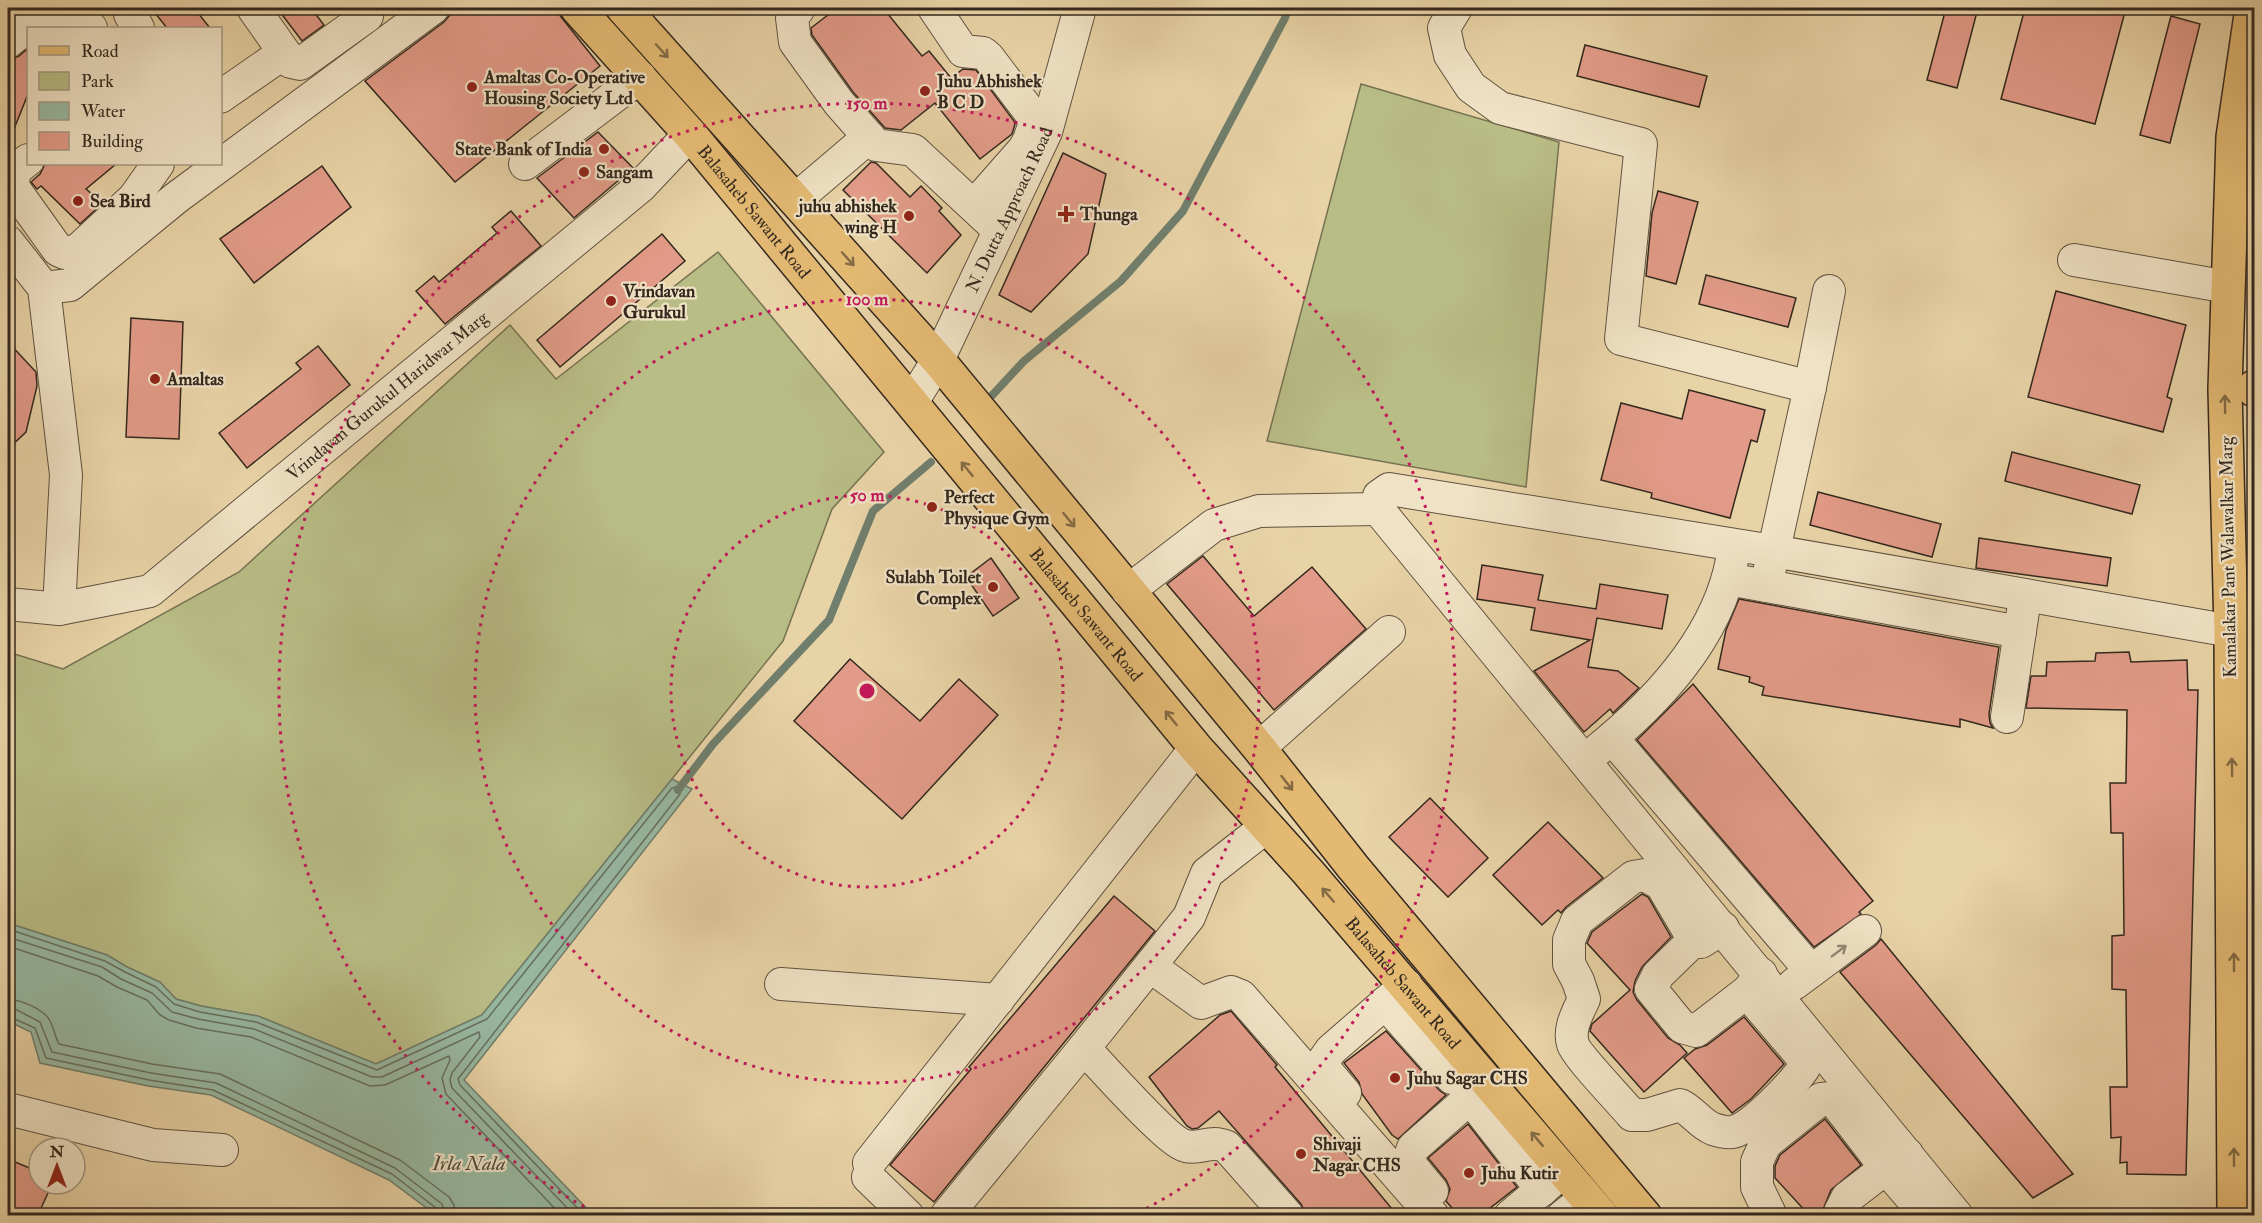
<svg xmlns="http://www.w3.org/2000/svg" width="2262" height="1223" font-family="'IM FELL Double Pica',serif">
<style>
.green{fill:#b8bc85;stroke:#767252;stroke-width:1.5}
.water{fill:#98b9a2;stroke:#707f6d;stroke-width:1.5}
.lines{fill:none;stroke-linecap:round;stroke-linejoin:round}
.shore{stroke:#667060;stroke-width:1.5}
.stream{stroke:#707f6d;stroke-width:8}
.building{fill:#e29b88;stroke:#33281e;stroke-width:1.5}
.minor-casing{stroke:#605340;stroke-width:34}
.major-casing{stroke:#33281e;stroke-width:36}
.minor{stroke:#f0e2c5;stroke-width:32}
.major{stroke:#e4ba73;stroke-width:33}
.oneway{stroke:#836a44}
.oneway2{stroke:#928572}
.ring{fill:none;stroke:#c2185b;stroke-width:3;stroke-dasharray:3 6}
.poi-dot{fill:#8f2418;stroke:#f0e2c5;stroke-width:2}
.labels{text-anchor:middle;stroke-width:4.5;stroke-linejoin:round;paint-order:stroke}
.poi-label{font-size:18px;font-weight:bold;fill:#33281e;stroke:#f0e2c5;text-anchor:start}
.street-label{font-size:18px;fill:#33281e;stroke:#f0e2c5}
.water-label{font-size:20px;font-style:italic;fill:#4c4c3f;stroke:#f0e2c5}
.centre{fill:#c2185b;stroke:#f0e2c5;stroke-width:3}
.ring-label{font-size:18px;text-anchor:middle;font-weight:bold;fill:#c2185b;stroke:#f0e2c5;stroke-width:4.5;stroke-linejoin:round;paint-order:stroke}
</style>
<rect width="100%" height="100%" fill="#e8d3a6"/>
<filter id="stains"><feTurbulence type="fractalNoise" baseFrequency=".00333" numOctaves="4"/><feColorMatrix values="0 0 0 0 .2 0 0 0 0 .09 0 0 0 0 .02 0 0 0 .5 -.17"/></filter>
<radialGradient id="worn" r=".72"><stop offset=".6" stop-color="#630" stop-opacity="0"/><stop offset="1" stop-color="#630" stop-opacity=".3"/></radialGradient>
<g class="green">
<path d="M 1361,84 L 1559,142 L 1526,487 L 1267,441 Z"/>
<path d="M 718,252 L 884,452 L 832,509 L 783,641 L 482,1015 L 376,1064 L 258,1016 L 201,1006 L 176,999 L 160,982 L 127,967 L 107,955 L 8,923 L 8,652 L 63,669 L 239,572 L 510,325 L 556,379 Z"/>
</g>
<path class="water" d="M 672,779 L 692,789 L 464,1080 L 593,1215 L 436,1215 L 389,1180 L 211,1095 L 148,1086 L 40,1063 L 31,1032 L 8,1021 L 8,923 L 107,955 L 127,967 L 160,982 L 176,999 L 201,1006 L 258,1016 L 376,1064 L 482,1015 Z"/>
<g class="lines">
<g class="shore">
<path d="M 8,929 L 105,961 L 125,972 L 156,987 L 174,1004 L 200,1012 L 256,1022 L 377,1070 L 487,1019 L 672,788 L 676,787 L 680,790 L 680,794 L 458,1079 L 460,1085 L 585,1216"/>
<path d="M 8,937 L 102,967 L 121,979 L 152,993 L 172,1012 L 198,1019 L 254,1029 L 372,1077 L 382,1077 L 479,1032 L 480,1037 L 452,1073 L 450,1080 L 452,1088 L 575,1216"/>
<path d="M 8,946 L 98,976 L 117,987 L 147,1000 L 160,1015 L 169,1020 L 196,1028 L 251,1037 L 370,1086 L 385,1085 L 449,1056 L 450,1060 L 442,1078 L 446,1094 L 562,1216"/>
<path d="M 8,999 C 21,1000 44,1009 50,1021 C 54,1028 55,1037 59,1044 L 152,1064 L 220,1074 L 400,1160 L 449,1197 L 454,1205 L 455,1216"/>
<path d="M 8,1008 L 15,1009 L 40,1022 L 52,1052 L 151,1073 L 216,1083 L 395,1168 L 442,1204 L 446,1216"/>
<path d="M 8,1016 L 35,1028 L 46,1058 L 149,1080 L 213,1090 L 392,1174 L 436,1208 L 439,1216"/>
</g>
<g class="stream">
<path d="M 986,402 L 1024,361 L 1121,281 L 1183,211 L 1285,18 L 1288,8"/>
<path d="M 678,790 L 713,744 L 829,620 L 873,511 L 931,462"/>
</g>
</g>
<g class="building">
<path d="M 151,8 L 194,8 L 210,28 L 167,28 Z"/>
<path d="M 277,8 L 311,8 L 324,25 L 302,41 Z"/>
<path d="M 451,8 L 554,8 L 600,66 L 455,182 L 365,81 L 444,22 L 449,16 Z"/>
<path d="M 837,8 L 883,8 L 922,56 L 929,51 L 951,78 L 963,69 L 976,70 L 1014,121 L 1015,124 L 1012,134 L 980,159 L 935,103 L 901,130 L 885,128 L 853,92 L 812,35 L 811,28 Z"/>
<path d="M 1946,8 L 1978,8 L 1957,88 L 1927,80 Z"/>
<path d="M 2025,8 L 2126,8 L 2095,124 L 2001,99 Z"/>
<path d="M 2171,16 L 2200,24 L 2170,143 L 2140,135 Z"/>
<path d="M 1585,45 L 1707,76 L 1699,107 L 1577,76 Z"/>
<path d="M 26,50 L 28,51 L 28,94 L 8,144 L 8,60 L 19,56 Z"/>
<path d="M 598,132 L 633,168 L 574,218 L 537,178 Z"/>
<path d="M 1063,153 L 1106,174 L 1088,254 L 1031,312 L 999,295 Z"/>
<path d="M 871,162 L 876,163 L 910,197 L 921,186 L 942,208 L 939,211 L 961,235 L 927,273 L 843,190 Z"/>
<path d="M 45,164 L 116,164 L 86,189 L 103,203 L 80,224 L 41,186 L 37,189 L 31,182 L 40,174 Z"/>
<path d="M 322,166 L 351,207 L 254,283 L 220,239 Z"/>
<path d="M 1658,191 L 1698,202 L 1676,284 L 1646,276 L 1652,213 Z"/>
<path d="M 511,211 L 541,246 L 445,324 L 416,291 L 434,276 L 439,282 L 497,233 L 492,227 Z"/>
<path d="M 662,234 L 685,261 L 560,367 L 537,340 Z"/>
<path d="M 1706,275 L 1796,298 L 1788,327 L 1699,304 Z"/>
<path d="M 2056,291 L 2186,325 L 2167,397 L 2172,399 L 2163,432 L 2028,397 Z"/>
<path d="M 131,318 L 183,322 L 179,439 L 126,437 Z"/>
<path d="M 8,342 L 36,372 L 37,386 L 26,432 L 8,449 Z"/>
<path d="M 318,346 L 350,385 L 247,468 L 219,433 L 301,369 L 296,363 Z"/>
<path d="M 1689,390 L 1765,410 L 1757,442 L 1751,440 L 1730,518 L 1651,498 L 1652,493 L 1601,480 L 1621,403 L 1682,419 Z"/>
<path d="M 2012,452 L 2140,485 L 2132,514 L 2005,481 Z"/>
<path d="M 1818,492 L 1941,524 L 1932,557 L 1810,525 Z"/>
<path d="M 1979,538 L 2111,558 L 2107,586 L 1976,568 Z"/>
<path d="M 1203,556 L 1254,616 L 1312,567 L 1366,629 L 1274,710 L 1167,584 Z"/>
<path d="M 991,558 L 1019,598 L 993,616 L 966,577 Z"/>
<path d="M 1482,565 L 1543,575 L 1538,600 L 1596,609 L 1600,584 L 1668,595 L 1662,629 L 1597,618 L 1588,667 L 1618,671 L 1639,688 L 1613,713 L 1610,709 L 1584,732 L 1534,671 L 1590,640 L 1531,630 L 1535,608 L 1477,599 Z"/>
<path d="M 1739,599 L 1999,647 L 1989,714 L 1990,723 L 1993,728 L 1960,719 L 1960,727 L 1762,695 L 1764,687 L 1749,682 L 1750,677 L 1718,669 L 1726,630 Z"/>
<path d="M 2129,652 L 2131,662 L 2187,660 L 2188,690 L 2198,690 L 2186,1175 L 2127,1174 L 2127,1162 L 2120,1163 L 2121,1137 L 2111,1138 L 2110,1087 L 2127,1087 L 2126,990 L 2112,989 L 2112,936 L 2124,935 L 2123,833 L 2111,833 L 2110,783 L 2126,783 L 2127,710 L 2026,708 L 2031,676 L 2046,676 L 2047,662 L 2095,661 L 2096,653 Z"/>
<path d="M 850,659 L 920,721 L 959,679 L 998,715 L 902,819 L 794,721 Z"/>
<path d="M 1693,684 L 1873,901 L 1859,912 L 1861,914 L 1814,947 L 1637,740 Z"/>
<path d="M 1430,798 L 1488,858 L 1448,897 L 1389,837 Z"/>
<path d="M 1548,822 L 1603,878 L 1566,907 L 1561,913 L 1558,910 L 1542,925 L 1493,875 Z"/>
<path d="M 1642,894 L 1648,897 L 1671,937 L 1642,967 L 1635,981 L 1633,992 L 1637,1000 L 1668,1038 L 1680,1045 L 1687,1053 L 1644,1092 L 1590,1031 L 1592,1024 L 1630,990 L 1587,943 L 1592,932 Z"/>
<path d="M 1114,896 L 1155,931 L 934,1202 L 890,1165 L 971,1069 L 969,1067 Z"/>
<path d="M 1881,939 L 2073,1174 L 2033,1198 L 1840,972 L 1876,945 Z"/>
<path d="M 1231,1011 L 1277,1065 L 1275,1067 L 1397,1215 L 1306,1215 L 1301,1204 L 1219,1111 L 1198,1128 L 1192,1129 L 1187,1126 L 1149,1077 L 1220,1015 Z"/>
<path d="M 1744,1017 L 1784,1064 L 1751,1099 L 1732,1113 L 1684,1058 L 1695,1049 L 1707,1045 Z"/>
<path d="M 1386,1031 L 1439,1090 L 1446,1095 L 1398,1139 L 1392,1135 L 1362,1094 L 1359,1082 L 1344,1063 Z"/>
<path d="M 1825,1119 L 1861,1165 L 1831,1190 L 1822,1212 L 1818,1215 L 1809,1215 L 1775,1178 L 1775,1166 L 1780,1155 Z"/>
<path d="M 1468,1124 L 1517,1187 L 1481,1215 L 1458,1215 L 1446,1201 L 1450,1189 L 1446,1180 L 1428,1158 Z"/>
<path d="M 8,1159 L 39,1172 L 39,1184 L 52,1184 L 38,1215 L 8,1215 Z"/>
</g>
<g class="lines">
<defs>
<g id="minor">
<path d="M 131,8 L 130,14 L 138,28"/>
<path d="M 253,8 L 291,62 L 300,64 L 367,16"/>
<path d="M 799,8 L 792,18 L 795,42 L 839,103 L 876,145 L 913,150 L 999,230"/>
<path d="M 934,8 L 963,51 L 983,53 L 988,57 L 1029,111 L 1035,123 L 1029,140 L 1024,149 L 974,206"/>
<path d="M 1456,8 L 1444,28 L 1450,55 L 1471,87 L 1500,108 L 1641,144 L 1621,339 L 1810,387 L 1766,586"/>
<path d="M 8,42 L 43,14 L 56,11 L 91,28"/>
<path d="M 220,97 L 272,61"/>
<path d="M 28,160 L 14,171 L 13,187 L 58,250 L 65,253 L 78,250 L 134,198 L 158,164"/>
<path d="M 525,164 L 640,77"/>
<path d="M 795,200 L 869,137"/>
<path d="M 8,242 L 44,288 L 66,475 L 59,609 L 8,604"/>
<path d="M 2074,260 L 2228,287"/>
<path d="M 44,288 L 70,285 L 176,198 L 433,8"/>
<path d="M 1810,387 L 1829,291"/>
<path id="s1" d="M 912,402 L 938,360 L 1046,132 L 1080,8"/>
<path d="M 1728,579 L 2020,632"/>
<path d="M 1128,591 L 1214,525 L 1259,511 L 1378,509"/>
<path id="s2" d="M 59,609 L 150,591 L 640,187 L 690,134"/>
<path d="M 2007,717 L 2023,611"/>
<path d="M 1612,738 L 1811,971"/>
<path d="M 1259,748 L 1389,632"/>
<path d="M 1595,752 C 1656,703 1717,639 1732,560"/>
<path d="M 1723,928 L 1701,942 L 1694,940 L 1661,884 L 1645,875 L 1633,877 L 1577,921 L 1569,940 L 1569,964 L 1578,981 L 1584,999 C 1578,1012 1568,1029 1573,1044 C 1576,1055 1622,1103 1632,1115 L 1647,1115 L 1680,1105 C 1693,1111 1700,1124 1713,1129 C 1719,1131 1730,1134 1736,1131 C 1754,1125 1793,1084 1804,1068 L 1803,1058 L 1751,997 L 1748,991 L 1761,974"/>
<path d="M 1694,940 L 1658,975 L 1651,989 L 1682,1027 L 1696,1031 L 1748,991"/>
<path d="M 1150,966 L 1201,1003 L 1231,992 L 1241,996 L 1433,1216"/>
<path d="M 781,984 L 998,1000"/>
<path d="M 1794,984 L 1865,931"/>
<path d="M 1385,1003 L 1452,1078"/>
<path d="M 1084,1048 C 1100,1065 1169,1143 1186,1146 C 1201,1150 1210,1139 1227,1147 L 1288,1216"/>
<path d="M 1345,1093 L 1323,1067 L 1324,1060 L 1331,1050 L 1406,985"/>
<path d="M 1470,1098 L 1542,1190"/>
<path d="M 8,1109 L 153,1145 L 222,1150"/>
<path d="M 869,1163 L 1196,748"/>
<path d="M 868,1177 L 908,1216"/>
<path d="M 1432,1191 L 1408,1162 L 1413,1148 L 1488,1082"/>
<path d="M 946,1216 L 1084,1048 L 1189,917 L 1207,873 L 1267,826"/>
<path d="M 1510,1216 L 1558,1176"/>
<path d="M 1563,1216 L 1586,1198"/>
<path d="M 1771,1216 L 1757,1187 L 1757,1162 L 1765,1144 L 1821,1099 L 1832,1098 L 1886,1168 L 1907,1154"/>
<path d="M 1843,1216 L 1840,1212 L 1847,1198 L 1886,1168 L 1927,1216"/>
<path d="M 1957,1216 L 1378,509 L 1379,496 L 1389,489 L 1773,551 L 2254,635"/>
</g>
<g id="major">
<path id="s3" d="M 577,8 L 690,134 L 1196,748 L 1308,872 L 1602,1216"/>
<path d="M 623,8 L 938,360 L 1259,748 L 1353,867 L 1645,1216"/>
<path d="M 2254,387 L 2254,390"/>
<path d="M 2234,1216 L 2231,632 L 2225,389 L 2233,137 L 2252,8"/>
</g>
</defs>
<use href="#minor" class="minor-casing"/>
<use href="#major" class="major-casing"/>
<use href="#minor" class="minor"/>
<use href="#major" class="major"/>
</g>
<defs><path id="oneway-shaft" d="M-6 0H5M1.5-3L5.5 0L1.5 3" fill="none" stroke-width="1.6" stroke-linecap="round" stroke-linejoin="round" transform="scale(1.5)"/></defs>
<g class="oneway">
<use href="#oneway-shaft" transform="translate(662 51) rotate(48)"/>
<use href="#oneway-shaft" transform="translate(848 259) rotate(48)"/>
<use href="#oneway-shaft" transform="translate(2225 404) rotate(-91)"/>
<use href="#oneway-shaft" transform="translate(967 469) rotate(-129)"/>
<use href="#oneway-shaft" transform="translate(1069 520) rotate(51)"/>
<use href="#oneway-shaft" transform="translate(1171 718) rotate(-129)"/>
<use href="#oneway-shaft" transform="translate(2232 767) rotate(-91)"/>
<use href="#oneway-shaft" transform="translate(1287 783) rotate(52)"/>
<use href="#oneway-shaft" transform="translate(1328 895) rotate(-131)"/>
<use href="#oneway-shaft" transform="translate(2234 962) rotate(-90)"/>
<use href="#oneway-shaft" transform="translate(1537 1139) rotate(-130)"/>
<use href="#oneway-shaft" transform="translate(2234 1157) rotate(-90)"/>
</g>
<use class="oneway2" href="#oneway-shaft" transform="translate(1839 951) rotate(-37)"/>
<g class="ring">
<circle cx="867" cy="691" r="196"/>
<circle cx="867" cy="691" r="392"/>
<path d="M600 1215A588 588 0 1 1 1134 1215"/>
</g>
<g class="poi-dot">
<circle cx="472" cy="87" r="6"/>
<circle cx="925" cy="91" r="6"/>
<circle cx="604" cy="149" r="6"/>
<circle cx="584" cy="172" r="6"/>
<circle cx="78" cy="201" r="6"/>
<path d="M1063 205h6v6h6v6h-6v6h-6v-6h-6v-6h6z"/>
<circle cx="909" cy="216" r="6"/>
<circle cx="611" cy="301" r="6"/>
<circle cx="155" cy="379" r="6"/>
<circle cx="932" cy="507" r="6"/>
<circle cx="993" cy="587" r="6"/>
<circle cx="1395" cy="1078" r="6"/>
<circle cx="1301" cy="1154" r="6"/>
<circle cx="1469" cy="1173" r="6"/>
</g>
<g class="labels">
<g class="poi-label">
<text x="484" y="83">Amaltas Co-Operative<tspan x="484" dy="21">Housing Society Ltd</tspan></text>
<text x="937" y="87">Juhu Abhishek<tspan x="937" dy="21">B C D</tspan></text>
<text x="592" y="155" text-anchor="end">State Bank of India</text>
<text x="596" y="178">Sangam</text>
<text x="90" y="207">Sea Bird</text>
<text x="897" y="212" text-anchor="end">juhu abhishek<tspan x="897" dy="21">wing H</tspan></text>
<text x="1080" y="220">Thunga</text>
<text x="623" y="297">Vrindavan<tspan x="623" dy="21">Gurukul</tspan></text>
<text x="167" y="385">Amaltas</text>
<text x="944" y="503">Perfect<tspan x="944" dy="21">Physique Gym</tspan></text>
<text x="981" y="583" text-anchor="end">Sulabh Toilet<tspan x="981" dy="21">Complex</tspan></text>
<text x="1407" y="1084">Juhu Sagar CHS</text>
<text x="1313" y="1150">Shivaji<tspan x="1313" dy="21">Nagar CHS</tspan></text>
<text x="1481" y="1179">Juhu Kutir</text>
</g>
<g class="street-label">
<text dy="6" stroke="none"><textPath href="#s1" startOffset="216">N. Dutta Approach Road</textPath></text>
<text dy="6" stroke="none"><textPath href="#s3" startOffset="270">Balasaheb Sawant Road</textPath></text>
<text dy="6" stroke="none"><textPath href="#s2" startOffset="400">Vrindavan Gurukul Haridwar Marg</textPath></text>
<text transform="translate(2228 557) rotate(-91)" y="6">Kamalakar Pant Walawalkar Marg</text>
<text dy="6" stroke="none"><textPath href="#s3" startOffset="792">Balasaheb Sawant Road</textPath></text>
<text dy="6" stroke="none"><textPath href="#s3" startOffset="1278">Balasaheb Sawant Road</textPath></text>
</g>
<g class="water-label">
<text x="469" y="1170">Irla Nala</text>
</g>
</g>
<circle cx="867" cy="691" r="9" class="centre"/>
<g class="ring-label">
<text x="867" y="109">150 m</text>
<text x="867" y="305">100 m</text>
<text x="867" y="501">50 m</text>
</g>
<rect width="2262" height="1223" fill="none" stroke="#e8d3a6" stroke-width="30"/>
<rect x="9" y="9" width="2244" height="1205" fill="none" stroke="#33281e" stroke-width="3"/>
<rect x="15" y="15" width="2232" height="1193" fill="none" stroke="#33281e" stroke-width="1.5"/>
<rect x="27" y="27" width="195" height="138" fill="#f0e2c5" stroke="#a49882" stroke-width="1.5"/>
<rect x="39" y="46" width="30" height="9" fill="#e4ba73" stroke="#a49882" stroke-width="1.5"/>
<text x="81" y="57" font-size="18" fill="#33281e">Road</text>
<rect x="39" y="72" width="30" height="18" fill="#b8bc85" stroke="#a49882" stroke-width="1.5"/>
<text x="81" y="87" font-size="18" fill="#33281e">Park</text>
<rect x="39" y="102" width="30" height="18" fill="#98b9a2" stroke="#a49882" stroke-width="1.5"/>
<text x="81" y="117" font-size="18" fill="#33281e">Water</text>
<rect x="39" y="132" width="30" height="18" fill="#e29b88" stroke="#a49882" stroke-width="1.5"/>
<text x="81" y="147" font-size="18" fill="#33281e">Building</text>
<g transform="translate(57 1166)"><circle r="28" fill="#f0e2c5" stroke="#a49882" stroke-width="1.5"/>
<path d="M0-4.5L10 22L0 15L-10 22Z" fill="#8f2418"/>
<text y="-9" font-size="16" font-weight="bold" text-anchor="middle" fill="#33281e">N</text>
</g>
<rect width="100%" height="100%" filter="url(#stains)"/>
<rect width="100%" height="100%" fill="url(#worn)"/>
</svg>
